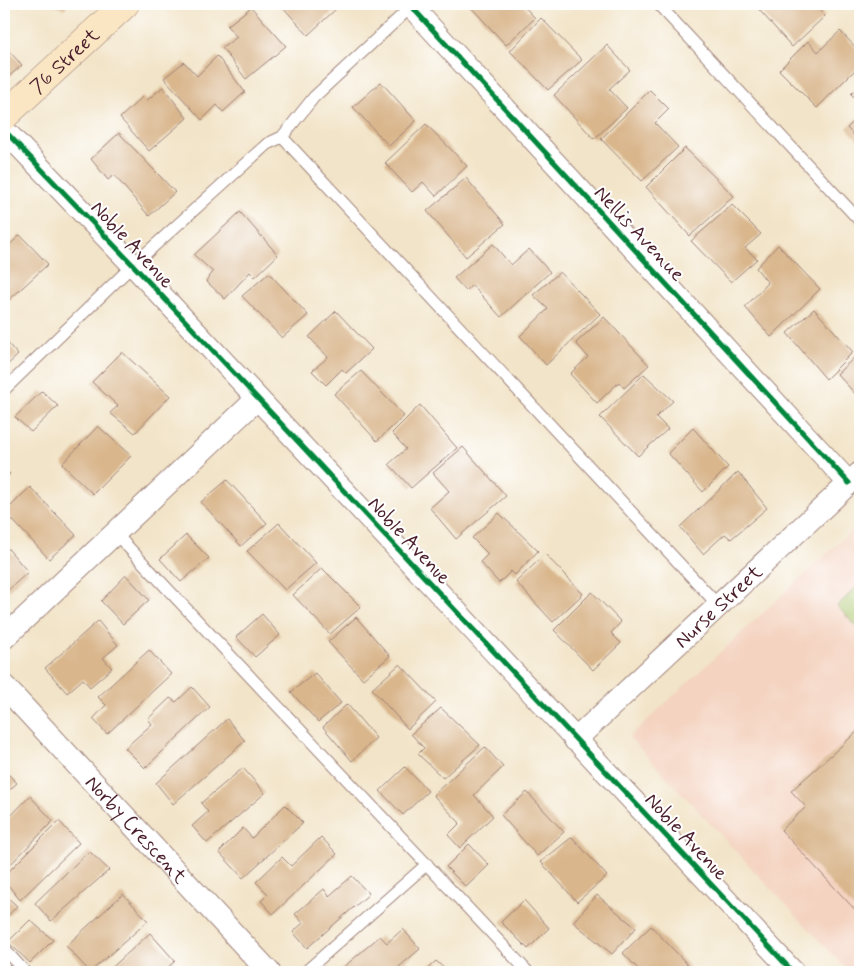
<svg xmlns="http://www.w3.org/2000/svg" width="864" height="976" font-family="Mynerve,sans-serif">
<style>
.built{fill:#f4d3c0}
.green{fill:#abc66c;stroke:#7a724c}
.building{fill:#d9b68c}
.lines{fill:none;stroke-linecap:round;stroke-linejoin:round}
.lane-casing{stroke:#9e827a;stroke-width:13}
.street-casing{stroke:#9e827a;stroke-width:24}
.secondary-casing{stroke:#9e827a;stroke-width:29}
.lane{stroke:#fff;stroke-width:11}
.street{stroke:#fff;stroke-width:22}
.secondary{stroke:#fbe6c4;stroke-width:28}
.cycleway-casing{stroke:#fff;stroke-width:8}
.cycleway{stroke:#00873e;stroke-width:5}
.labels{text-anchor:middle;stroke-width:4;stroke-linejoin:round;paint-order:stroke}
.street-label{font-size:20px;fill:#4a1f2b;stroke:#fff}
</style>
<rect width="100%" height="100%" fill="#fff"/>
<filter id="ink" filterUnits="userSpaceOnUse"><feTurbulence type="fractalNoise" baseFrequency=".02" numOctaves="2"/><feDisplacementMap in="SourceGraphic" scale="10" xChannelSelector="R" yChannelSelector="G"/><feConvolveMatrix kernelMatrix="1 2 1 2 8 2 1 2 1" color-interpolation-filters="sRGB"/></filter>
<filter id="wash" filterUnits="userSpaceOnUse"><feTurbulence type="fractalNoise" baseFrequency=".0096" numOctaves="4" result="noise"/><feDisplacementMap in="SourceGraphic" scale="20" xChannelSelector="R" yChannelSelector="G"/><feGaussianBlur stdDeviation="1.12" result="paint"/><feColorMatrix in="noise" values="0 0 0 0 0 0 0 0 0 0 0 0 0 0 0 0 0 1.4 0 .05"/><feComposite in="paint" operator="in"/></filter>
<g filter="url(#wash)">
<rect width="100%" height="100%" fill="#f2e4c8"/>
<path class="built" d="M 860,523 L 860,972 L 849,972 L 629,737 Z"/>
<path class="green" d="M 860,584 L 860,630 L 837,606 Z"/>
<g id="blocks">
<g class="building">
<path d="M 50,4 L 67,4 L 65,9 Z"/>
<path d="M 280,4 L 333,4 L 337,8 L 308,35 Z"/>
<path d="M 468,4 L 522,4 L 535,18 L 506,45 Z"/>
<path d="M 754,4 L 813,4 L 825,16 L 792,47 Z"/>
<path d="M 251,7 L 286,46 L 246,79 L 222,48 L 237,37 L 227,26 Z"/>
<path d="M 541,18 L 582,60 L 548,90 L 510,51 Z"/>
<path d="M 840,31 L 860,52 L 860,65 L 817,108 L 779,70 L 808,41 L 818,52 Z"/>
<path d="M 607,45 L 630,70 L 609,89 L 627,108 L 594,139 L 554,95 Z"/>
<path d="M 4,46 L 22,65 L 5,80 L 4,79 Z"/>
<path d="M 217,56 L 245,92 L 223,112 L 217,105 L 202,120 L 164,78 L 184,62 L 197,76 Z"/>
<path d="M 381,82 L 416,121 L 389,146 L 353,107 Z"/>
<path d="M 860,85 L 860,103 L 851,94 Z"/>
<path d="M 163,87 L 187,118 L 149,151 L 120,118 L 142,97 L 146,101 Z"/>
<path d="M 650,90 L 669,109 L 655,123 L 678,147 L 642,181 L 601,139 Z"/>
<path d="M 860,115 L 860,142 L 847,128 Z"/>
<path d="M 426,124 L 467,166 L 436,196 L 423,182 L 412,192 L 385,163 Z"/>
<path d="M 119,133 L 175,192 L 149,216 L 114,175 L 108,180 L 91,159 Z"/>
<path d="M 685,148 L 734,196 L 690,236 L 646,187 Z"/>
<path d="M 466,178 L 505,224 L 466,257 L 427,211 Z"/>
<path d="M 732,205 L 761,234 L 745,248 L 757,259 L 731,282 L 691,241 Z"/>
<path d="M 240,212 L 278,255 L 255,277 L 250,272 L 225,299 L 206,281 L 213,272 L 194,255 Z"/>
<path d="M 20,235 L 48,264 L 9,300 L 4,295 L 4,250 Z"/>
<path d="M 493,244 L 511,265 L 529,249 L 550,272 L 501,317 L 472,285 L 466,291 L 454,278 Z"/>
<path d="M 778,245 L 820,289 L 771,337 L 745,307 L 768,283 L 756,268 Z"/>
<path d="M 560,272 L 600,314 L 546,365 L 520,336 L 548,309 L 533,295 Z"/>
<path d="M 269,273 L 308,315 L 282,338 L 242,296 Z"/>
<path d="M 814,309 L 853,352 L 826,379 L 787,333 Z"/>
<path d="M 336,311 L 372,349 L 346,373 L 342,369 L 326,385 L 312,371 L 328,357 L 309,337 Z"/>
<path d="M 604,317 L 649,365 L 624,388 L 619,382 L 597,403 L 570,374 L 588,357 L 576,343 Z"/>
<path d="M 4,339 L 18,355 L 4,368 Z"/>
<path d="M 122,352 L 170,396 L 135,433 L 110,413 L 118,406 L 92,382 Z"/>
<path d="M 860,352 L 860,399 L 837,374 Z"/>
<path d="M 361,371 L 404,416 L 377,441 L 334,394 Z"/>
<path d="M 644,374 L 673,401 L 656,417 L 668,429 L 638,456 L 600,417 Z"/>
<path d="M 42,391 L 58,406 L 31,432 L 15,417 Z"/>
<path d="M 420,405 L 457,448 L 411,488 L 389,464 L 406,449 L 392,433 Z"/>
<path d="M 98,426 L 131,456 L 93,494 L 62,464 Z"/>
<path d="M 693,428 L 728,467 L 703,492 L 668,453 Z"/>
<path d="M 463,447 L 506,496 L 456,539 L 430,508 L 449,491 L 433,473 Z"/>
<path d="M 4,468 L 10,474 L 4,480 Z"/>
<path d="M 738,472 L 767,508 L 731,539 L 725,534 L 703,554 L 680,527 Z"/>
<path d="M 227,480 L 267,523 L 241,546 L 201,502 Z"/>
<path d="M 30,487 L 76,535 L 49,559 L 5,512 Z"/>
<path d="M 499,513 L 538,551 L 515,575 L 511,571 L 499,583 L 480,562 L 488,554 L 472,538 Z"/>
<path d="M 279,523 L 316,563 L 285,590 L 247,551 Z"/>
<path d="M 186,535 L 209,558 L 181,582 L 160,559 Z"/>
<path d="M 4,544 L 28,572 L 5,593 L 4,591 Z"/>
<path d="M 545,554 L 583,594 L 553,622 L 516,582 Z"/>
<path d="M 322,568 L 361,607 L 330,634 L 293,595 Z"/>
<path d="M 126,575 L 149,600 L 123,624 L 101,601 Z"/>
<path d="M 592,592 L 621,622 L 611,633 L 621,643 L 593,670 L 554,630 Z"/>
<path d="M 262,614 L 280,635 L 255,657 L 236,637 Z"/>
<path d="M 356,617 L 390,656 L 363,679 L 328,642 Z"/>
<path d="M 98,621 L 118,645 L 103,658 L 112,668 L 90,687 L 83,679 L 67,693 L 45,668 Z"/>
<path d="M 149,650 L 171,674 L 107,734 L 93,719 L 106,705 L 98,697 Z"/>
<path d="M 400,664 L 436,702 L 408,729 L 372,689 Z"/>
<path d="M 315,673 L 341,703 L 318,722 L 291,692 Z"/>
<path d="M 192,687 L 210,707 L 145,768 L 125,748 L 152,724 L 148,719 L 170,698 L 176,702 Z"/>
<path d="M 347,704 L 376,738 L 352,761 L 323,727 Z"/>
<path d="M 441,708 L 480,745 L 443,778 L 418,754 L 424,748 L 411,734 Z"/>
<path d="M 227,719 L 245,741 L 173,804 L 156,783 Z"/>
<path d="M 860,729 L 860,915 L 781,830 L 806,807 L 791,791 Z"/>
<path d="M 485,747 L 503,767 L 474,795 L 493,816 L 460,848 L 448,835 L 460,823 L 433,795 Z"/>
<path d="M 405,767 L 428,791 L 403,815 L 380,791 Z"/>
<path d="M 243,768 L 265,793 L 207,843 L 192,826 L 208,812 L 201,803 Z"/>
<path d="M 4,770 L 17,783 L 4,795 Z"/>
<path d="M 527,792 L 564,832 L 537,856 L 501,815 Z"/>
<path d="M 30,796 L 53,821 L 4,871 L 4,823 Z"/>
<path d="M 285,805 L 303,823 L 243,878 L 219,852 L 243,828 L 252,838 Z"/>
<path d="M 59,821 L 79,843 L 20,900 L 4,880 L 4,876 Z"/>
<path d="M 321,837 L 337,854 L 273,914 L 261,901 L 268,894 L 256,882 L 282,857 L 291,866 Z"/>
<path d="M 572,837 L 607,876 L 577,902 L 541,862 Z"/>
<path d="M 469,844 L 489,865 L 466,887 L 446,867 Z"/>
<path d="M 89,851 L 109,870 L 51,921 L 35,903 Z"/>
<path d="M 352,876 L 369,894 L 307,948 L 293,932 L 303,923 L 295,914 L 324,889 L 329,896 Z"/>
<path d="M 4,894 L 17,906 L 4,920 Z"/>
<path d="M 123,894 L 148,921 L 90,972 L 66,946 Z"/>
<path d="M 597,895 L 636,928 L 612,954 L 573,922 Z"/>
<path d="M 524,900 L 549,928 L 528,949 L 501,922 Z"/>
<path d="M 30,920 L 53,940 L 30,963 L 8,942 Z"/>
<path d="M 651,926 L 689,966 L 682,972 L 641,972 L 623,953 Z"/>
<path d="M 403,929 L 420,949 L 393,972 L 338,972 L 380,936 L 387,943 Z"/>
<path d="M 150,933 L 175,961 L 163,972 L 107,972 Z"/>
<path d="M 436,961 L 448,972 L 424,972 Z"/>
</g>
</g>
</g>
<g filter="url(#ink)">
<use href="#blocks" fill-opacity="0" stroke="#9e827a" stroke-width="1"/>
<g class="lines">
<defs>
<g id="lane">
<path d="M 658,4 L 860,221"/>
<path d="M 282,137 L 718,605"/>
<path d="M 4,390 L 133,265 L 267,144 L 282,137 L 314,97 L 413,5"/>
<path d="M 114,532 L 528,972"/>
<path d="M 4,949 L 25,972"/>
<path d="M 305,972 L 427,864"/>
</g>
<g id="street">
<path d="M 409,4 L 849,483"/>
<path d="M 4,130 L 133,265 L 793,972"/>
<path d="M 4,638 L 257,399"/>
<path id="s1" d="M 4,686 L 269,972"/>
<path id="s2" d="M 575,740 L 860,473"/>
</g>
<g id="secondary">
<path id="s3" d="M 4,116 L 125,4"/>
</g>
</defs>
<use href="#lane" class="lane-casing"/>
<use href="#street" class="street-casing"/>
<use href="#secondary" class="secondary-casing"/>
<use href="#lane" class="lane"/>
<use href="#street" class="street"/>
<use href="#secondary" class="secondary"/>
<defs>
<g id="cycleway">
<path d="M 409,4 L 849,483"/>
<path d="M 4,130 L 133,265 L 793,972"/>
</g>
</defs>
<use href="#cycleway" class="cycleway-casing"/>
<use href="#cycleway" class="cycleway"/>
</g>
</g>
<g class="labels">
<g class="street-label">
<text dy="7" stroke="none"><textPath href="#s3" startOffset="82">76 Street</textPath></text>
<text transform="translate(640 233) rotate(47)" y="7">Nellis Avenue</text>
<text transform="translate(133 244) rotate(47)" y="7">Noble Avenue</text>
<text transform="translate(410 540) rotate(47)" y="7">Noble Avenue</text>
<text dy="7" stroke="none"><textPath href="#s2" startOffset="196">Nurse Street</textPath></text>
<text dy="7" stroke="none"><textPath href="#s1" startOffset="195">Norby Crescent</textPath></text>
<text transform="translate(687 836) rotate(47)" y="7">Noble Avenue</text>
</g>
</g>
<rect width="864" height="976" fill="none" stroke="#fff" stroke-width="20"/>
</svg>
